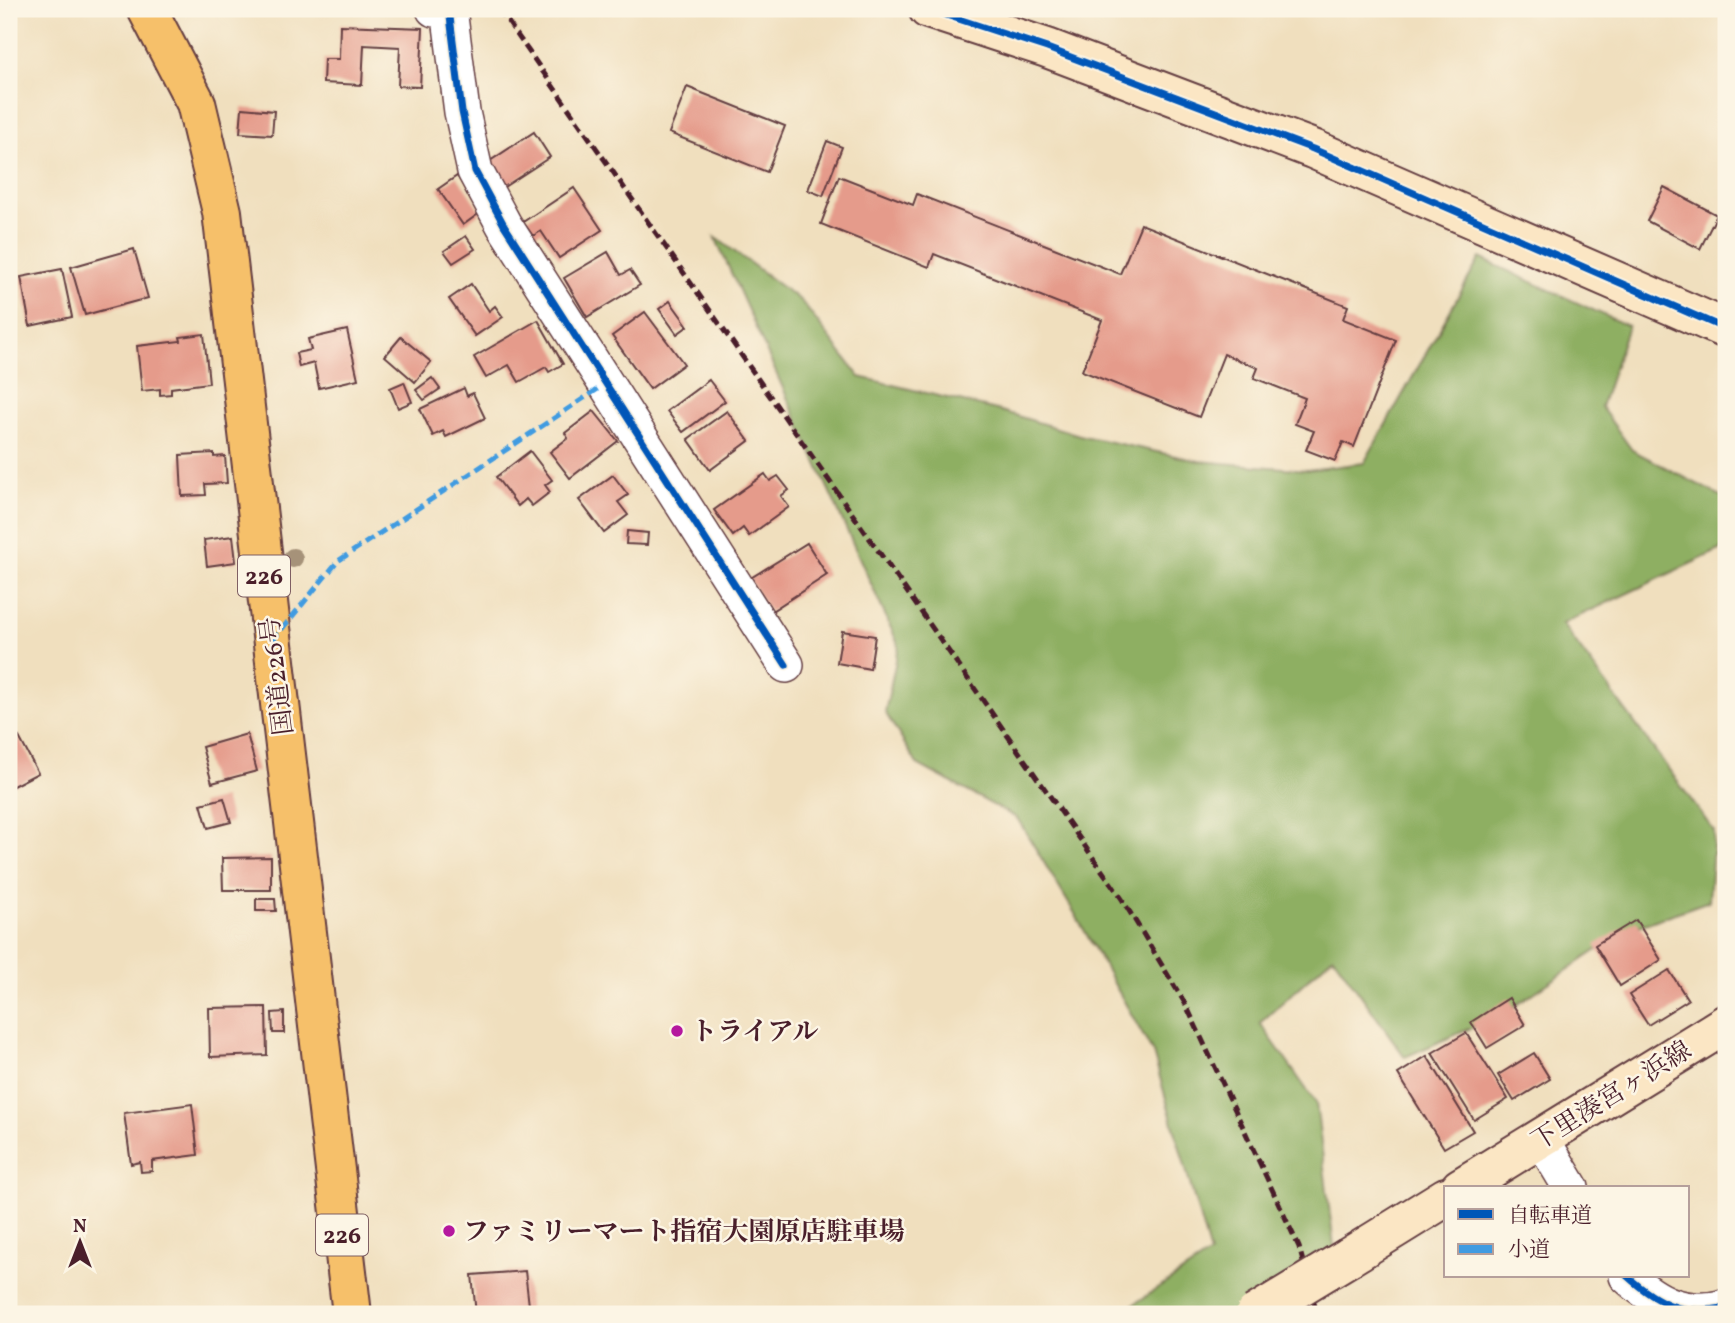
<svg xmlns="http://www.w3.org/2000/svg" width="1735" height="1323" font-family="Vollkorn,'Noto Serif JP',serif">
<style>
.forest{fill:#8eaf62;stroke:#6c6746;stroke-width:2}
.building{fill:#e59b8b}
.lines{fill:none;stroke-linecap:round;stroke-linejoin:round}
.street-casing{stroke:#633c41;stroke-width:38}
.secondary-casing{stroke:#633c41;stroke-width:42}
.highway-casing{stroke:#633c41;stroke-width:42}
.street{stroke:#fff;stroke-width:35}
.secondary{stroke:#fbe6c4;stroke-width:38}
.highway{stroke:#f6c06b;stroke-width:38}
.rail{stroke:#4a1f2b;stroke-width:5;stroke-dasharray:10 5;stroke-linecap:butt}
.secondary-bridge-casing{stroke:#633c41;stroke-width:42;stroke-linecap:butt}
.secondary-bridge{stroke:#fbe6c4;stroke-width:38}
.quiet{stroke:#409be1;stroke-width:5;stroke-dasharray:10 5;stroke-linecap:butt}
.cycleway-casing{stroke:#fcf5e5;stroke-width:11}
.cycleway{stroke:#0057b8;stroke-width:7}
.tree{fill:#a69279}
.poi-dot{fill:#b5179e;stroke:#fcf5e5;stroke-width:2.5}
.labels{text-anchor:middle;stroke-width:5;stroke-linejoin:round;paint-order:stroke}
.shield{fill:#fcf5e5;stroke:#7f5f63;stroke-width:2}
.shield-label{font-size:24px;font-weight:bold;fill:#4a1f2b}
.street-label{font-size:26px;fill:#4a1f2b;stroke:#fcf5e5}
.poi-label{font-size:26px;font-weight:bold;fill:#4a1f2b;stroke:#fcf5e5;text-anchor:start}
</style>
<rect width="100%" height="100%" fill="#fcf5e5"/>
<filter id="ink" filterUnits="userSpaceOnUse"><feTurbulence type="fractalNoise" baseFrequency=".0143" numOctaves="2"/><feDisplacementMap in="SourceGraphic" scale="14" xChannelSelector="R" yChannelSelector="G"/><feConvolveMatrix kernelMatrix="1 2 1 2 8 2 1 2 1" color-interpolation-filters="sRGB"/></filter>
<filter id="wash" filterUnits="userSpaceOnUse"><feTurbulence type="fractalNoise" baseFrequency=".00686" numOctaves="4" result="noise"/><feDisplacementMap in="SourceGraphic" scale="28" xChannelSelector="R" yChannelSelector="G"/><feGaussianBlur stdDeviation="1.57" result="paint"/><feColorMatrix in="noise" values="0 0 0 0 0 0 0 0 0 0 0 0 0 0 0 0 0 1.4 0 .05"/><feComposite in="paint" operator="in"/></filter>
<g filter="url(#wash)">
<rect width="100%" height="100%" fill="#f0dfbe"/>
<path class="forest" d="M 715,237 L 801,301 L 860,377 L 1001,411 L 1083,436 L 1199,461 L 1307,470 L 1364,463 L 1480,258 L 1628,326 L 1601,407 L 1632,450 L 1726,499 L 1726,547 L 1562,624 L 1714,831 L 1709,901 L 1625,931 L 1503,1014 L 1405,1057 L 1333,956 L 1260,1023 L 1316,1103 L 1337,1270 L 1237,1314 L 1119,1314 L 1210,1254 L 1153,1053 L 1074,912 L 1017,818 L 917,764 L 885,712 L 899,646 Z"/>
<g id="blocks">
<g class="building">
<path d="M 340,25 L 423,28 L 420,87 L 398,86 L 400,47 L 364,45 L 362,85 L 323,83 L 324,59 L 339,59 Z"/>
<path d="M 687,87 L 785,126 L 767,172 L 669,133 Z"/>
<path d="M 242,108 L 274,111 L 272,135 L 240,133 Z"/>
<path d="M 534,132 L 550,157 L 504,187 L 487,163 Z"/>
<path d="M 827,141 L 842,147 L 823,196 L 808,190 Z"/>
<path d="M 457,176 L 481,212 L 463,225 L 438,189 Z"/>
<path d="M 839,176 L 913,205 L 917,194 L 1120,274 L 1141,224 L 1348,306 L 1343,319 L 1396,340 L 1354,447 L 1343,442 L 1335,461 L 1306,450 L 1314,431 L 1295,424 L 1305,398 L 1254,378 L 1258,368 L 1224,354 L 1199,417 L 1082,371 L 1102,320 L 934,254 L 929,267 L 821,224 Z"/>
<path d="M 1664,187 L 1717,215 L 1700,249 L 1647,221 Z"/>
<path d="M 574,188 L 602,230 L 559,258 L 541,231 L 533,236 L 523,222 Z"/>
<path d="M 466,236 L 475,249 L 453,263 L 444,251 Z"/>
<path d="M 134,249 L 148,298 L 85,315 L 71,267 Z"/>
<path d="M 608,252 L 621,275 L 630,270 L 640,285 L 587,317 L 564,278 Z"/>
<path d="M 62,269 L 72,317 L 30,326 L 21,277 Z"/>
<path d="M 471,284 L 489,311 L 495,306 L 503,317 L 475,336 L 449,299 Z"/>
<path d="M 670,301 L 688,326 L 677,334 L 659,309 Z"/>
<path d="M 645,312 L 684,364 L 650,389 L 612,336 Z"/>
<path d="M 538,320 L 563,364 L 549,372 L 546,367 L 519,382 L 509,365 L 486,378 L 474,357 Z"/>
<path d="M 347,330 L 358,379 L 319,388 L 314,363 L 299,367 L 296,353 L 311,350 L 308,339 Z"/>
<path d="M 204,334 L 209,383 L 171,388 L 171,394 L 160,395 L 160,389 L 142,391 L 137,346 L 181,341 L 180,337 Z"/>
<path d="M 401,337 L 431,362 L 415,382 L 385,356 Z"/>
<path d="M 432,378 L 440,389 L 424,400 L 416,390 Z"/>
<path d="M 709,380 L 725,401 L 683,432 L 667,411 Z"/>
<path d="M 404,382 L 412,402 L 398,408 L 390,388 Z"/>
<path d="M 464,388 L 467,396 L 473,393 L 485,418 L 446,437 L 443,431 L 433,436 L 420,409 Z"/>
<path d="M 594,411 L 618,441 L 570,478 L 550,452 L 568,438 L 565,433 Z"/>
<path d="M 727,411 L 749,441 L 710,470 L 688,439 Z"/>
<path d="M 530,451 L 552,480 L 545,485 L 550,492 L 532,506 L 526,499 L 518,506 L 496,477 Z"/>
<path d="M 214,453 L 214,457 L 225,456 L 227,483 L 205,484 L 206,495 L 182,496 L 180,455 Z"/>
<path d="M 765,474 L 770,481 L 778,476 L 789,490 L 781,496 L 789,507 L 749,536 L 743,528 L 733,536 L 714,510 Z"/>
<path d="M 613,475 L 628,495 L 618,502 L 628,515 L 604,533 L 579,500 Z"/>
<path d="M 627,531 L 648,533 L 647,545 L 626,544 Z"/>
<path d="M 233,536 L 236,562 L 207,566 L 204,540 Z"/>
<path d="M 807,543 L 827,575 L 770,612 L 749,579 Z"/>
<path d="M 842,631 L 875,636 L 870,669 L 837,663 Z"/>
<path d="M 247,734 L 257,771 L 212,783 L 202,747 Z"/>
<path d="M 19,737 L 38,773 L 9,788 L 9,743 Z"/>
<path d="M 224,798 L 231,822 L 208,828 L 201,804 Z"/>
<path d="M 271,857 L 271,890 L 223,890 L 222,858 Z"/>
<path d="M 256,899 L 275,899 L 276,911 L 256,911 Z"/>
<path d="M 1636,920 L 1661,960 L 1620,986 L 1595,945 Z"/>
<path d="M 1669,970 L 1688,1000 L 1648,1025 L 1629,995 Z"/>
<path d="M 1509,998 L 1525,1025 L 1487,1048 L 1471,1022 Z"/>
<path d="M 266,1007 L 267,1055 L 210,1057 L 209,1008 Z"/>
<path d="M 284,1012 L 284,1033 L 273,1033 L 272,1013 Z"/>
<path d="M 1466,1033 L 1508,1099 L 1474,1120 L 1432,1053 Z"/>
<path d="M 1534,1053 L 1550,1079 L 1514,1101 L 1498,1075 Z"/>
<path d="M 1427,1056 L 1473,1131 L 1444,1148 L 1398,1074 Z"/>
<path d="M 192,1104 L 198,1155 L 152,1161 L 152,1171 L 141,1172 L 140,1162 L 131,1164 L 124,1113 Z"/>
<path d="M 525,1271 L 530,1314 L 476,1314 L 472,1275 Z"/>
</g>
</g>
</g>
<g filter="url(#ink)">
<use href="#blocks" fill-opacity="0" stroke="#633c41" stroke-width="2"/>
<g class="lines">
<defs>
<g id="street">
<path d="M 434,9 L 449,9 L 462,112 L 475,171 L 504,225 L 786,665"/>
<path d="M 1541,1138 L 1571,1188"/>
<path d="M 1627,1276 C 1658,1304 1684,1317 1726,1307"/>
</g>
<g id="secondary">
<path d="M 928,9 L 1047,48 L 1313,149 L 1726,329"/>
<path d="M 1460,1188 L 1726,1024"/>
<path d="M 1349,1257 L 1446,1197"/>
</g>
<path id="highway" d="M 147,9 L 196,103 L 222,212 L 352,1314"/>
</defs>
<use href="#street" class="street-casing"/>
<use href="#secondary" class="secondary-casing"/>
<use href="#highway" class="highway-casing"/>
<use href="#street" class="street"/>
<use href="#secondary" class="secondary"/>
<use href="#highway" class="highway"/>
<path class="rail" d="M 499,9 L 1122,899 L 1186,1005 L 1299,1247 L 1317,1314"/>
<defs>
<path id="secondary-bridge" d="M 1255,1314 L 1349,1257"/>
</defs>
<use href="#secondary-bridge" class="secondary-bridge-casing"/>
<use href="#secondary-bridge" class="secondary-bridge"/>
<path class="quiet" d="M 272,641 L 338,561 L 604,385"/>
<defs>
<g id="cycleway">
<path d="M 434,9 L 449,9 L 462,112 L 475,171 L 504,225 L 786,665"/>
<path d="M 928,9 L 1047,48 L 1313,149 L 1726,329"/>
<path d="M 1627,1276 C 1658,1304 1684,1317 1726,1307"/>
</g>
</defs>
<use href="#cycleway" class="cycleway-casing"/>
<use href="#cycleway" class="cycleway"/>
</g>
<circle class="tree" cx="293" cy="558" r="10"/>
</g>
<g class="poi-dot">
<circle cx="677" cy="1031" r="7"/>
<circle cx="449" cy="1231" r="7"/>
</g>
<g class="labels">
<g class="shield">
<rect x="238" y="555.5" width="52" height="41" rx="5"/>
<rect x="316" y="1214.5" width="52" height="41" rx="5"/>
</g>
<g class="shield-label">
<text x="264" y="584">226</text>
<text x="342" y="1243">226</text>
</g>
<g class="street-label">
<text transform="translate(276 676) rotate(-97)" y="9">国道226号</text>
<text transform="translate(1611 1095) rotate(-32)" y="9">下里湊宮ヶ浜線</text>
</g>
<g class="poi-label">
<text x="691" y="1040">トライアル</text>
<text x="463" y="1240">ファミリーマート指宿大園原店駐車場</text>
</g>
</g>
<rect width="1735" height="1323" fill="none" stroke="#fcf5e5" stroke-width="35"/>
<rect x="1444" y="1186" width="245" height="91" fill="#fcf5e5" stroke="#b59f9b" stroke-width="2"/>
<rect x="1458" y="1209" width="35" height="10" fill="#0057b8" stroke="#b59f9b" stroke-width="2"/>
<text x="1508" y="1222" font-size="21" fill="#4a1f2b">自転車道</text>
<rect x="1458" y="1244" width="35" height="10" fill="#409be1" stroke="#b59f9b" stroke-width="2"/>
<text x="1508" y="1256" font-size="21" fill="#4a1f2b">小道</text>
<g transform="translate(80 1242)" stroke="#fcf5e5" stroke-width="5" paint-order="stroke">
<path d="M0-5L12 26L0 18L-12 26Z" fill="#4a1f2b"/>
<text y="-10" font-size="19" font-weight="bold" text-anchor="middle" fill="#4a1f2b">N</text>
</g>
</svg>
